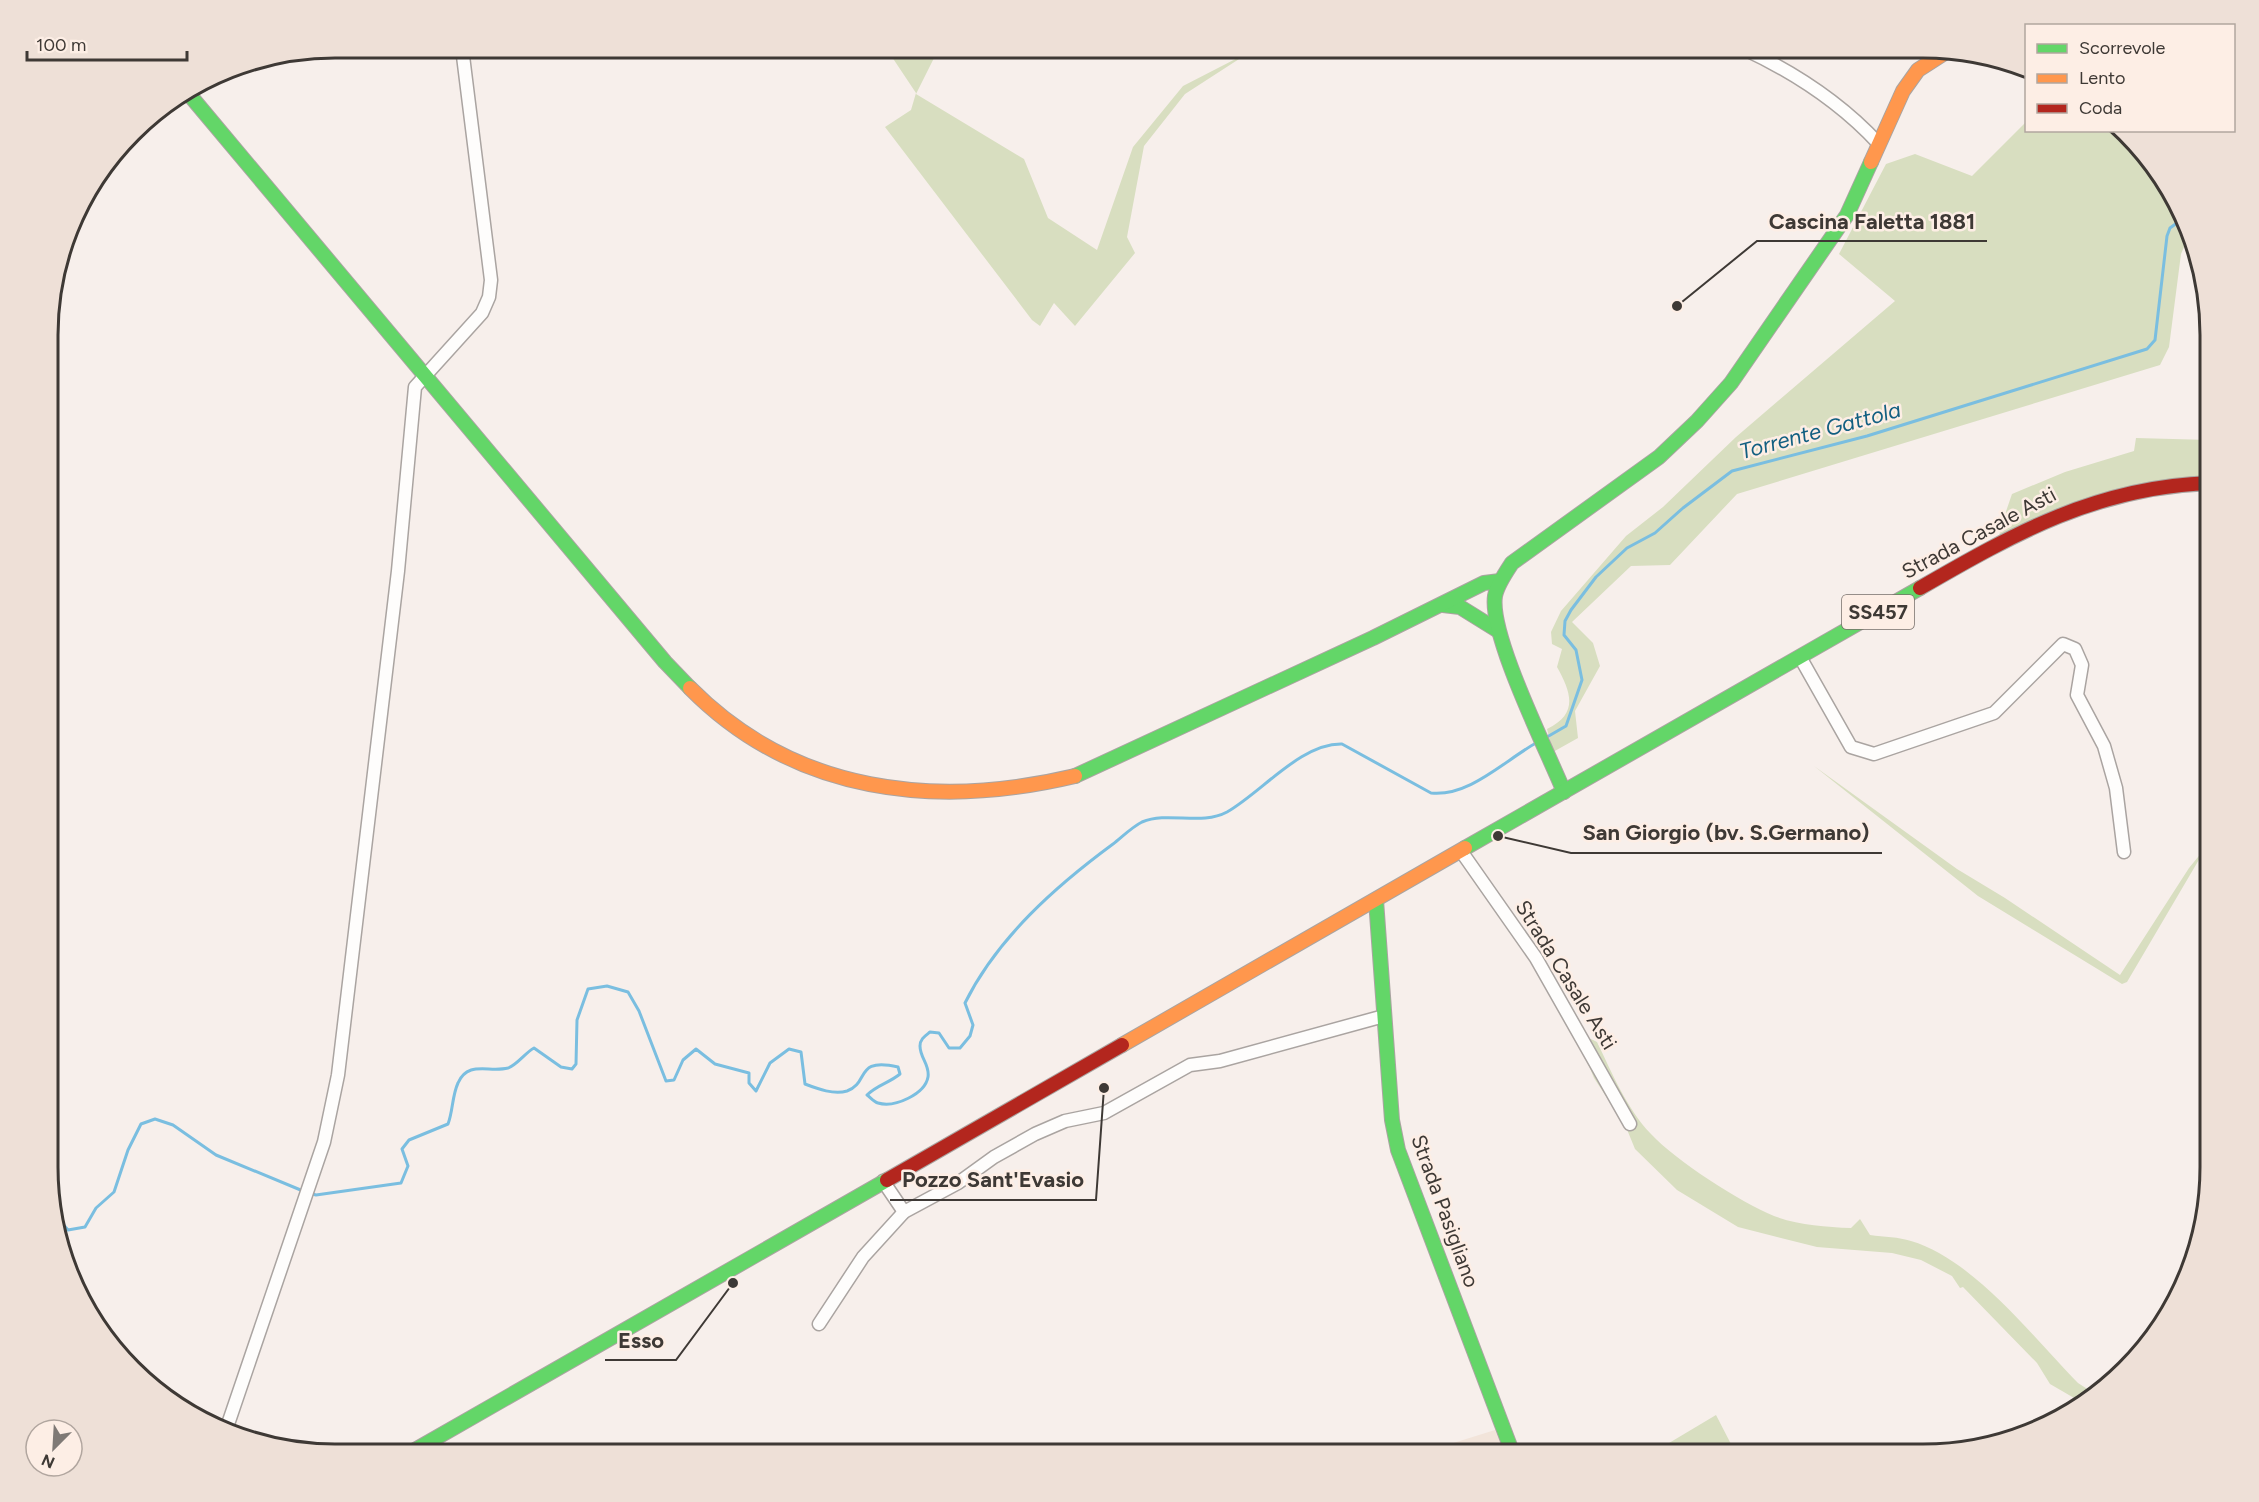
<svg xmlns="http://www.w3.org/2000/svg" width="2259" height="1502" font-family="Figtree,sans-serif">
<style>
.built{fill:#f2e4da}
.green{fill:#d8dec0}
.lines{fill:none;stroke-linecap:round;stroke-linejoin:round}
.stream{stroke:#7abee0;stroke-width:3}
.street-casing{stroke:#aaa4a1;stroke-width:15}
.fast-casing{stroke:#aaa4a1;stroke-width:16}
.slow-casing{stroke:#aaa4a1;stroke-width:16}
.jam-casing{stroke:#aaa4a1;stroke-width:16}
.street{stroke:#fefdfc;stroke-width:12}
.fast{stroke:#63d668;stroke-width:14}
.slow{stroke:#ff974d;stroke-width:14}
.jam{stroke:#b3261e;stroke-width:14}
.labels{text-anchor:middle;stroke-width:5;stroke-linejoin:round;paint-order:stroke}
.shield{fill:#fdeee5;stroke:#776f6a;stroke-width:1.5}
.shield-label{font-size:20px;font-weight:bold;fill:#3e3935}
.street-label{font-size:21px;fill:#3e3935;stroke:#fdeee5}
.water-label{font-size:22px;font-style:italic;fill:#125f81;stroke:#fdeee5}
.rim{fill:none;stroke:#3e3935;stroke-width:3}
.leader{fill:none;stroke:#3e3935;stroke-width:2}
.callout-dot{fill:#3e3935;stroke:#fdeee5;stroke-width:2}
.callout-label{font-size:22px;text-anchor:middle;font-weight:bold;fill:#3e3935;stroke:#fdeee5;stroke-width:5;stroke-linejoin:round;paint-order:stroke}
</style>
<rect width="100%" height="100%" fill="#f7efeb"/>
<path class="built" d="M 1495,1430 L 1505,1454 L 1418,1454 Z"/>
<g class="green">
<path d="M 886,48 L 939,48 L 916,94 L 1024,159 L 1048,218 L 1097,250 L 1133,147 L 1183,86 L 1253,50 L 1185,94 L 1144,146 L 1127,237 L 1135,253 L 1075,326 L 1054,303 L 1040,326 L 1032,320 L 885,127 L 911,110 L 916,93 Z"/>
<path d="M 2026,122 L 2026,130 L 2115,131 L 2173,192 L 2187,240 L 2181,254 L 2169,347 L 2160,365 L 1737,494 L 1670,565 L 1631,566 L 1572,622 L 1593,643 L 1600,666 L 1575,711 L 1578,738 L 1553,752 L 1547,729 C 1579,714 1571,692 1557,667 L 1562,649 L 1552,644 L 1551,632 L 1561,611 L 1626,536 L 1663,507 L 1736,437 L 1895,301 L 1839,254 L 1886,164 L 1915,154 L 1972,176 Z"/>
<path d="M 2136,438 L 2210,440 L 2210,483 L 2159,485 L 1999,542 L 2000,529 L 2012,494 L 2065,472 L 2134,451 Z"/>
<path d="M 1814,766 L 1957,869 L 2005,898 L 2120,975 L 2189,868 L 2207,846 L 2127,982 L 2122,984 L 1978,896 Z"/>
<path d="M 1591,1039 L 1597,1042 C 1612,1073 1627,1109 1651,1134 C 1675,1160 1740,1202 1774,1216 C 1798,1225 1825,1227 1851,1228 L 1860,1219 L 1870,1235 C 1884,1237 1899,1237 1911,1241 C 1973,1259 2033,1337 2078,1383 L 2092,1392 L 2081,1402 L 2050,1384 L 2037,1363 L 1963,1287 L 1960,1288 L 1952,1276 L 1921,1260 L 1892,1253 L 1817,1247 L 1738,1227 L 1677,1190 L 1635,1149 L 1626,1127 L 1594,1078 L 1579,1042 Z"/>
<path d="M 1716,1415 L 1732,1446 L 1755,1453 L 1625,1454 L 1664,1446 Z"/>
</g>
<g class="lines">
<g class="stream">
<path d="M 1547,737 L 1566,726 L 1582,680 L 1576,650 L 1564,635 L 1565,621 L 1571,610 L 1596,577 L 1627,548 L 1655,533 L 1683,508 L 1732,471 L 1867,436 L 2147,349 L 2155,340 L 2167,236 L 2170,228 L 2181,220"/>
<path d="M 50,1189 L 55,1215 L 68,1230 L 85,1227 L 96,1208 L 114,1192 L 128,1150 L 141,1124 L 155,1119 L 173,1125 L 216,1155 L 303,1191"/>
<path d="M 309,1193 L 316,1195 L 401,1183 L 408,1166 L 402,1149 L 409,1140 L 448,1124 C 453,1111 452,1096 458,1083 C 468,1060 489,1073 508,1068 C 517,1065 525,1053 534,1048 L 561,1067 L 572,1069 L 576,1064 L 577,1020 L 588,989 L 607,986 L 628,992 L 639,1011 L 666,1081 L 674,1080 L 683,1060 L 696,1049 L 715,1064 L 749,1073 L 749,1083 L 756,1091 L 770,1063 L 789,1049 L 801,1052 L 805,1084 C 818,1089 834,1095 847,1091 C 870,1083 854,1057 898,1067 L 900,1074 C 889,1083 877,1085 867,1095 C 870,1097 874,1102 878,1103 C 895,1108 925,1094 928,1077 C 930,1065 920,1058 920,1046 C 920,1039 925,1036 930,1032 L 939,1033 L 949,1048 L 960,1048 L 970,1036 L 973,1025 L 965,1003 C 997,938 1056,886 1113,844 C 1122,837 1132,827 1142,822 C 1169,811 1201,826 1227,812 C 1262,792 1301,743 1342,744 L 1431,793 C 1469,797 1504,761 1536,743"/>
</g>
<defs>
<g id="street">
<path d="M 1742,48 C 1794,72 1839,101 1878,143"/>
<path d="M 1800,657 L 1851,747 L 1874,754 L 1994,713 L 2063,644 L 2075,649 L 2082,665 L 2077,695 L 2104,746 L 2116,788 L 2124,852"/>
<path d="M 1461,851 L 1536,958 L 1630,1124"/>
<path d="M 883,1181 L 904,1212"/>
<path d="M 819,1324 L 863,1257 L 904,1212 L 958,1183 L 994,1157 L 1035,1134 L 1065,1121 L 1104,1113 L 1190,1065 L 1220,1061 L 1384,1016"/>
<path d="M 226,1430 L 324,1142 L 338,1075 L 398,571 L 415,387 L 482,313 L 489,297 L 491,280 L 462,48"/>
</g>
<g id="fast">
<path d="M 188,93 L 665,662 L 690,688"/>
<path d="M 1443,605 L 1460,607 L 1497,630"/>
<path d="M 1075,776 L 1373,638 L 1484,583 L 1500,581"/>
<path d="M 1564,792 C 1547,750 1489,635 1495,596 C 1497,585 1506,572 1512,563 L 1659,457 L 1697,421 L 1731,383 L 1847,215 L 1871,162"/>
<path d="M 1465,848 L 1920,588"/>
<path d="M 1376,900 L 1392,1120 L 1398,1150 L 1513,1454"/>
<path d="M 408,1454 L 887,1180"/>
</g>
<g id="slow">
<path d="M 1871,162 L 1903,91 L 1918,70 L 1946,52"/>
<path d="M 690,688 C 795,794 936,809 1075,776"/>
<path d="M 1122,1045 L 1465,848"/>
</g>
<g id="jam">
<path d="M 1920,588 C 2015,533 2097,487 2210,483"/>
<path d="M 887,1180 L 1122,1045"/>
</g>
</defs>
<use href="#street" class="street-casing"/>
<use href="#fast" class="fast-casing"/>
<use href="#slow" class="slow-casing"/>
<use href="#jam" class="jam-casing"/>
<use href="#street" class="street"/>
<use href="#fast" class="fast"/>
<use href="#slow" class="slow"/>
<use href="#jam" class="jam"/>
</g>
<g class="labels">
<rect class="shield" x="1842" y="595" width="72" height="34" rx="4.5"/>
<g class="shield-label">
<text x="1878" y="619">SS457</text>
</g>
<g class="street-label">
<text transform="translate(1979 533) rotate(-28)" y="7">Strada Casale Asti</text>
<text transform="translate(1566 975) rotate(58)" y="7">Strada Casale Asti</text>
<text transform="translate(1445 1211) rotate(70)" y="7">Strada Pasigliano</text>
</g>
<g class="water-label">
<text transform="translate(1820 430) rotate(-15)" y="8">Torrente Gattola</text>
</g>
</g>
<path d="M0 0H2259V1502H0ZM335 58H1923A277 277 0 0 1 2200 335V1167A277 277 0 0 1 1923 1444H335A277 277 0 0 1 58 1167V335A277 277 0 0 1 335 58Z" fill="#eee0d7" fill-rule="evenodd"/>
<path class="rim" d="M335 58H1923A277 277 0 0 1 2200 335V1167A277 277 0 0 1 1923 1444H335A277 277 0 0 1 58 1167V335A277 277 0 0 1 335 58Z"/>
<path class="leader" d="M1677 306L1757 241H1987M1498 836L1571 853H1882M1104 1088L1096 1200H890M733 1283L676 1360H605"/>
<g class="callout-dot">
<circle cx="1677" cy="306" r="6"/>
<circle cx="1498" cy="836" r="6"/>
<circle cx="1104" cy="1088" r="6"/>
<circle cx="733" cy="1283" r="6"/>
</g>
<g class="callout-label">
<text x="1872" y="229">Cascina Faletta 1881</text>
<text x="1726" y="840">San Giorgio (bv. S.Germano)</text>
<text x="993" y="1187">Pozzo Sant'Evasio</text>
<text x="641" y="1348">Esso</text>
</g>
<rect x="2025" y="24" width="210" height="108" fill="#fdeee5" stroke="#b1a69f" stroke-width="1.5"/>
<rect x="2037" y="44" width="30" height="9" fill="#63d668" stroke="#b1a69f" stroke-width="1.5"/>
<text x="2079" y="54" font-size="18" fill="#3e3935">Scorrevole</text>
<rect x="2037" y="74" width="30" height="9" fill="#ff974d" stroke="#b1a69f" stroke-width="1.5"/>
<text x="2079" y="84" font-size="18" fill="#3e3935">Lento</text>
<rect x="2037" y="104" width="30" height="9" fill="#b3261e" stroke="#b1a69f" stroke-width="1.5"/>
<text x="2079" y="114" font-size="18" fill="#3e3935">Coda</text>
<g transform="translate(54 1448) rotate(204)"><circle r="28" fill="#fdeee5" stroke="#b1a69f" stroke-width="1.5"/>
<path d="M0-4.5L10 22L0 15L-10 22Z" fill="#7f7975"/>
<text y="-9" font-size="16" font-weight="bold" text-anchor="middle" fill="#3e3935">N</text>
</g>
<path d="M27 51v9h160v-9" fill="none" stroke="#3e3935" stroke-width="3"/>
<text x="36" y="51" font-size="18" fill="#3e3935" stroke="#fdeee5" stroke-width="4.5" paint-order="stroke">100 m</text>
</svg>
